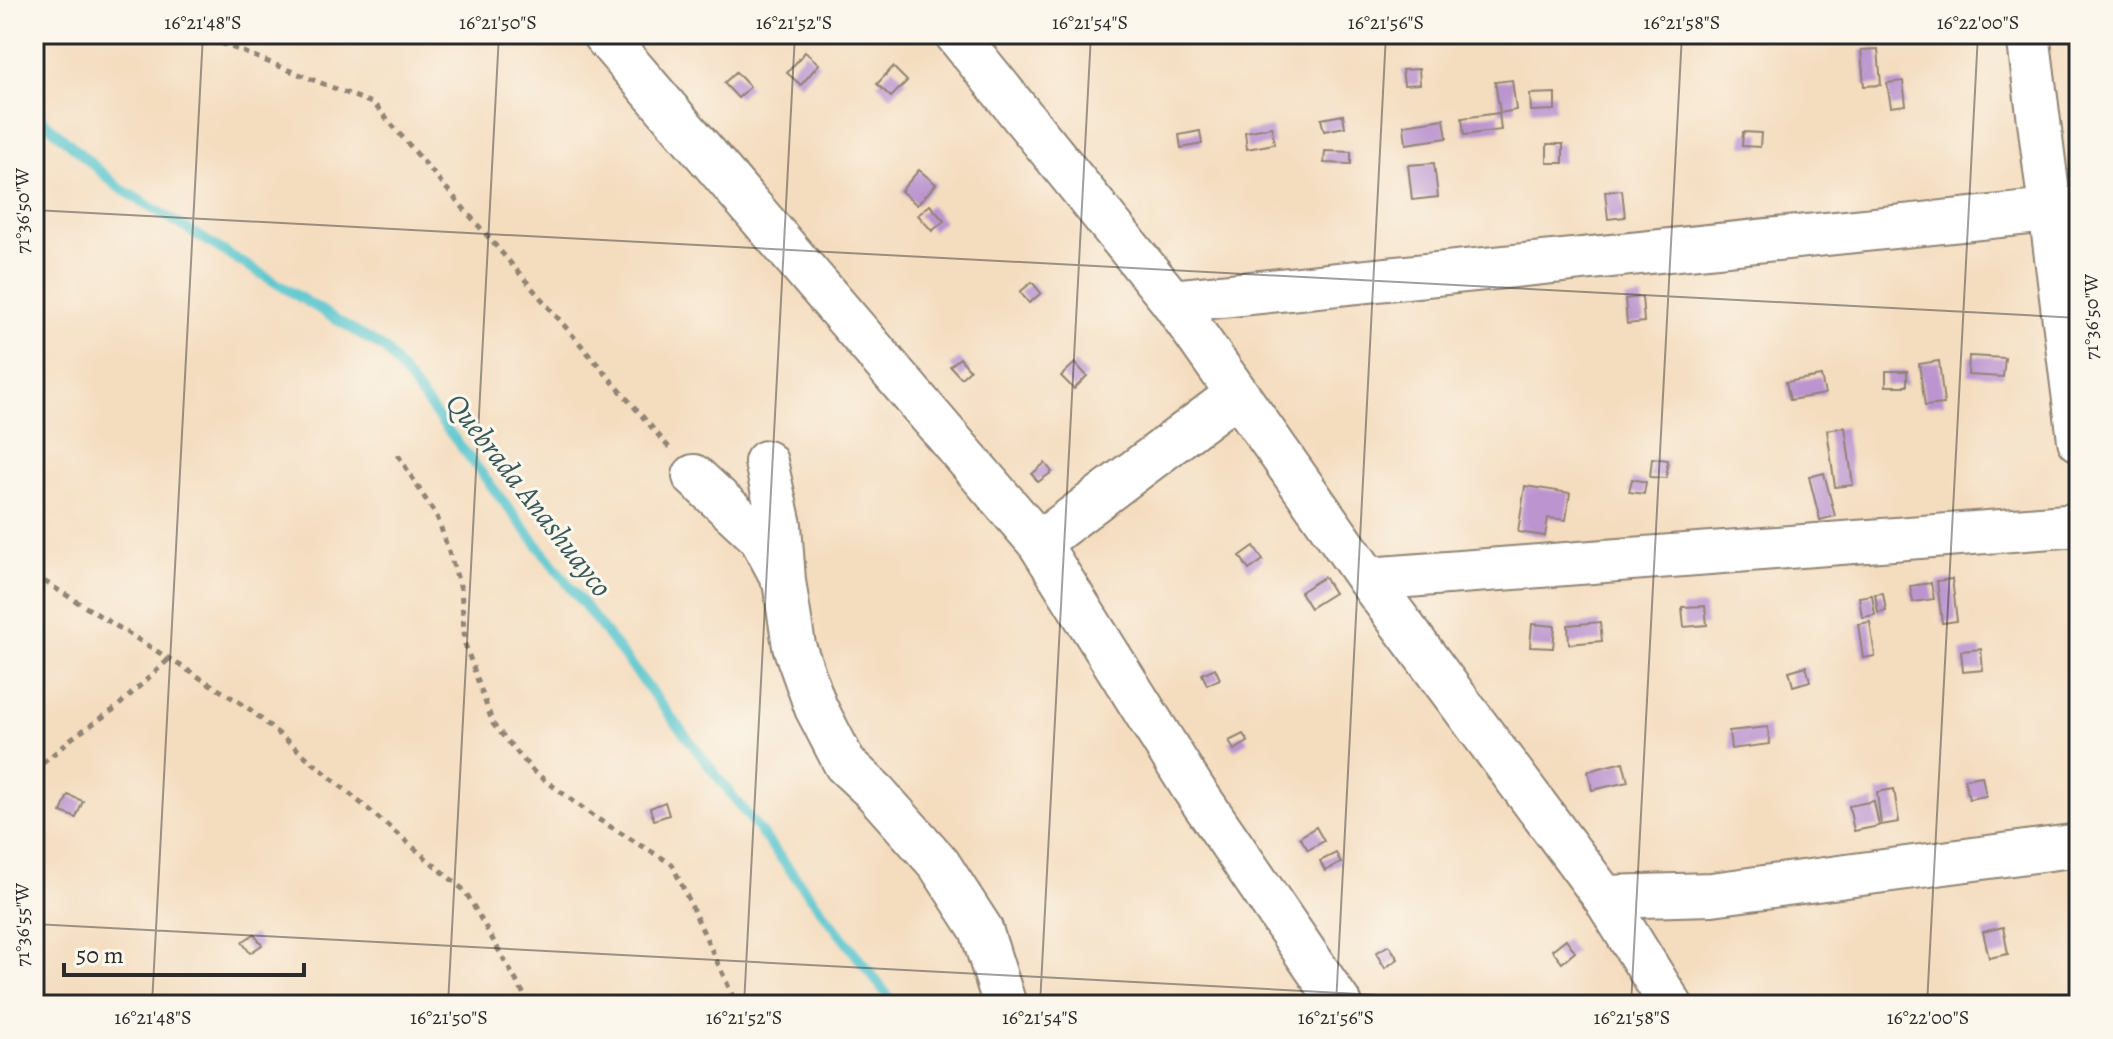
<svg xmlns="http://www.w3.org/2000/svg" width="2113" height="1039" font-family="Alegreya,serif">
<style>
.lines{fill:none;stroke-linecap:round;stroke-linejoin:round}
.stream{stroke:#58c5ce;stroke-width:10}
.building{fill:#bc94cf}
.minor-casing{stroke:#908474;stroke-width:46}
.path{stroke:#908474;stroke-width:5;stroke-dasharray:6 6;stroke-linecap:butt}
.minor{stroke:#fff;stroke-width:42}
.ticks{fill:none;stroke:#2b2b2b;stroke-width:2;stroke-opacity:0.45}
.labels{text-anchor:middle;stroke-width:6;stroke-linejoin:round;paint-order:stroke}
.water-label{font-size:30px;font-style:italic;fill:#38595c;stroke:#fbf7ec}
.neatline{fill:none;stroke:#2b2b2b;stroke-width:3}
.ticks-label{font-size:20px;text-anchor:middle;fill:#2b2b2b}
</style>
<rect width="100%" height="100%" fill="#fbf7ec"/>
<filter id="ink" filterUnits="userSpaceOnUse"><feTurbulence type="fractalNoise" baseFrequency=".0125" numOctaves="2"/><feDisplacementMap in="SourceGraphic" scale="16" xChannelSelector="R" yChannelSelector="G"/><feConvolveMatrix kernelMatrix="1 2 1 2 8 2 1 2 1" color-interpolation-filters="sRGB"/></filter>
<filter id="wash" filterUnits="userSpaceOnUse"><feTurbulence type="fractalNoise" baseFrequency=".006" numOctaves="4" result="noise"/><feDisplacementMap in="SourceGraphic" scale="32" xChannelSelector="R" yChannelSelector="G"/><feGaussianBlur stdDeviation="1.8" result="paint"/><feColorMatrix in="noise" values="0 0 0 0 0 0 0 0 0 0 0 0 0 0 0 0 0 1.4 0 .05"/><feComposite in="paint" operator="in"/></filter>
<g filter="url(#wash)">
<rect width="100%" height="100%" fill="#f4dcbe"/>
<g class="lines">
<path class="stream" d="M 34,112 L 118,187 L 385,349 L 895,1005"/>
</g>
<g id="blocks">
<g class="building">
<path d="M 1877,34 L 1897,34 L 1897,41 L 1878,42 Z"/>
<path d="M 1878,49 L 1881,85 L 1864,86 L 1861,50 Z"/>
<path d="M 805,52 L 819,64 L 801,85 L 787,73 Z"/>
<path d="M 893,67 L 907,81 L 891,97 L 877,84 Z"/>
<path d="M 1419,69 L 1420,84 L 1404,85 L 1402,70 Z"/>
<path d="M 736,72 L 750,87 L 738,98 L 724,83 Z"/>
<path d="M 1512,80 L 1516,110 L 1500,113 L 1495,82 Z"/>
<path d="M 1903,81 L 1906,105 L 1891,107 L 1887,83 Z"/>
<path d="M 1555,93 L 1555,110 L 1531,111 L 1530,94 Z"/>
<path d="M 1499,113 L 1501,130 L 1464,135 L 1462,118 Z"/>
<path d="M 1343,115 L 1345,127 L 1324,131 L 1321,119 Z"/>
<path d="M 1444,119 L 1447,138 L 1406,144 L 1404,125 Z"/>
<path d="M 1272,127 L 1274,144 L 1247,149 L 1245,132 Z"/>
<path d="M 1200,131 L 1202,144 L 1181,148 L 1179,135 Z"/>
<path d="M 1743,132 L 1761,133 L 1760,147 L 1742,146 Z"/>
<rect x="1547" y="144" width="16" height="19"/>
<path d="M 1325,151 L 1351,152 L 1351,164 L 1324,163 Z"/>
<path d="M 1434,163 L 1438,197 L 1412,200 L 1408,165 Z"/>
<path d="M 919,170 L 936,184 L 917,205 L 901,191 Z"/>
<path d="M 1622,190 L 1625,217 L 1608,219 L 1605,192 Z"/>
<path d="M 930,205 L 944,221 L 932,231 L 918,215 Z"/>
<path d="M 1032,282 L 1041,293 L 1029,303 L 1020,292 Z"/>
<path d="M 1642,297 L 1644,322 L 1627,324 L 1625,299 Z"/>
<path d="M 1969,356 L 2005,358 L 2003,377 L 1968,375 Z"/>
<path d="M 960,358 L 970,370 L 961,378 L 950,366 Z"/>
<path d="M 1939,361 L 1944,404 L 1925,406 L 1919,364 Z"/>
<path d="M 1075,363 L 1087,376 L 1074,389 L 1061,376 Z"/>
<rect x="1886" y="371" width="21" height="15"/>
<path d="M 1821,376 L 1825,394 L 1790,400 L 1786,382 Z"/>
<path d="M 1845,427 L 1853,485 L 1835,487 L 1827,430 Z"/>
<path d="M 1652,458 L 1668,460 L 1666,478 L 1650,477 Z"/>
<path d="M 1045,463 L 1052,472 L 1038,482 L 1032,474 Z"/>
<path d="M 1824,473 L 1835,516 L 1820,520 L 1809,477 Z"/>
<path d="M 1632,479 L 1646,482 L 1644,494 L 1629,492 Z"/>
<path d="M 1525,486 L 1570,493 L 1566,520 L 1548,518 L 1545,536 L 1518,532 Z"/>
<path d="M 1254,546 L 1263,560 L 1249,570 L 1240,556 Z"/>
<path d="M 1324,577 L 1334,593 L 1310,608 L 1300,592 Z"/>
<path d="M 1952,579 L 1957,621 L 1942,623 L 1937,581 Z"/>
<path d="M 1931,583 L 1934,599 L 1913,602 L 1910,586 Z"/>
<path d="M 1883,593 L 1886,611 L 1878,613 L 1875,594 Z"/>
<path d="M 1872,595 L 1875,615 L 1862,617 L 1859,597 Z"/>
<path d="M 1705,606 L 1707,625 L 1684,627 L 1682,607 Z"/>
<path d="M 1600,622 L 1602,641 L 1569,644 L 1568,625 Z"/>
<path d="M 1870,622 L 1875,656 L 1863,658 L 1858,624 Z"/>
<path d="M 1532,624 L 1555,626 L 1553,648 L 1530,647 Z"/>
<path d="M 1981,649 L 1983,670 L 1963,672 L 1961,651 Z"/>
<path d="M 1806,666 L 1810,681 L 1793,686 L 1789,671 Z"/>
<path d="M 1215,668 L 1220,679 L 1207,685 L 1202,674 Z"/>
<path d="M 1768,727 L 1770,744 L 1731,749 L 1729,731 Z"/>
<path d="M 1243,734 L 1248,742 L 1234,750 L 1229,741 Z"/>
<path d="M 1623,762 L 1628,782 L 1592,790 L 1588,771 Z"/>
<path d="M 1982,776 L 1986,796 L 1969,799 L 1964,779 Z"/>
<path d="M 1894,789 L 1899,822 L 1881,825 L 1877,792 Z"/>
<path d="M 68,795 L 83,801 L 76,818 L 61,812 Z"/>
<path d="M 1874,801 L 1879,826 L 1854,831 L 1849,806 Z"/>
<path d="M 665,802 L 669,815 L 654,820 L 650,808 Z"/>
<path d="M 1316,827 L 1324,841 L 1308,850 L 1300,837 Z"/>
<path d="M 1336,853 L 1341,863 L 1325,871 L 1320,861 Z"/>
<path d="M 2003,927 L 2008,954 L 1989,958 L 1983,932 Z"/>
<path d="M 254,934 L 262,945 L 250,953 L 242,942 Z"/>
<path d="M 1566,939 L 1575,952 L 1562,963 L 1552,950 Z"/>
<path d="M 1389,945 L 1398,959 L 1385,968 L 1376,953 Z"/>
</g>
</g>
</g>
<g filter="url(#ink)">
<use href="#blocks" fill-opacity="0" stroke="#908474" stroke-width="2"/>
<g class="lines">
<defs>
<g id="minor">
<path d="M 603,34 L 1039,543 L 1192,787 L 1341,1005"/>
<path d="M 956,34 L 1172,301 L 1368,579 L 1604,897 L 1671,1005"/>
<path d="M 2028,34 L 2079,440"/>
<path d="M 1172,301 L 2079,208"/>
<path d="M 766,462 L 780,525 L 784,581 L 794,646 L 816,708 L 845,764 L 875,792 L 939,864 L 981,929 L 1005,1005"/>
<path d="M 694,476 L 760,537 L 781,576"/>
<path d="M 1039,543 L 1237,394"/>
<path d="M 1368,579 L 2079,525"/>
<path d="M 1604,897 L 1712,894 L 2079,845"/>
</g>
</defs>
<use href="#minor" class="minor-casing"/>
<g class="path">
<path d="M 198,34 L 374,104 L 672,451"/>
<path d="M 398,455 L 438,519 L 461,589 L 465,644 L 493,724 L 534,772 L 596,818 L 672,864 L 737,1005"/>
<path d="M 34,575 L 247,707 L 465,891 L 530,1005"/>
<path d="M 34,771 L 72,738 L 116,708 L 169,659"/>
</g>
<use href="#minor" class="minor"/>
</g>
</g>
<path class="ticks" d="M 34,210 L 2079,318M 34,924 L 1570,1005M 152,1005 L 203,34M 448,1005 L 499,34M 744,1005 L 795,34M 1040,1005 L 1091,34M 1336,1005 L 1386,34M 1631,1005 L 1682,34M 1927,1005 L 1978,34"/>
<g class="labels">
<g class="water-label">
<text transform="translate(529 495) rotate(52)" y="10">Quebrada Anashuayco</text>
</g>
</g>
<rect width="2113" height="1039" fill="none" stroke="#fbf7ec" stroke-width="88"/>
<path d="M64 963v12h240v-12" fill="none" stroke="#2b2b2b" stroke-width="4"/>
<text x="76" y="963" font-size="24" fill="#2b2b2b" stroke="#fbf7ec" stroke-width="6" paint-order="stroke">50 m</text>
<rect x="44" y="44" width="2025" height="951" class="neatline"/>
<g class="ticks-label">
<text x="203" y="29">16°21'48"S</text>
<text x="498" y="29">16°21'50"S</text>
<text x="794" y="29">16°21'52"S</text>
<text x="1090" y="29">16°21'54"S</text>
<text x="1386" y="29">16°21'56"S</text>
<text x="1682" y="29">16°21'58"S</text>
<text x="1978" y="29">16°22'00"S</text>
<text transform="translate(22 211) rotate(-90)" y="7">71°36'50"W</text>
<text transform="translate(2091 317) rotate(-90)" y="7">71°36'50"W</text>
<text transform="translate(22 925) rotate(-90)" y="7">71°36'55"W</text>
<text x="153" y="1024">16°21'48"S</text>
<text x="449" y="1024">16°21'50"S</text>
<text x="744" y="1024">16°21'52"S</text>
<text x="1040" y="1024">16°21'54"S</text>
<text x="1336" y="1024">16°21'56"S</text>
<text x="1632" y="1024">16°21'58"S</text>
<text x="1928" y="1024">16°22'00"S</text>
</g>
</svg>
